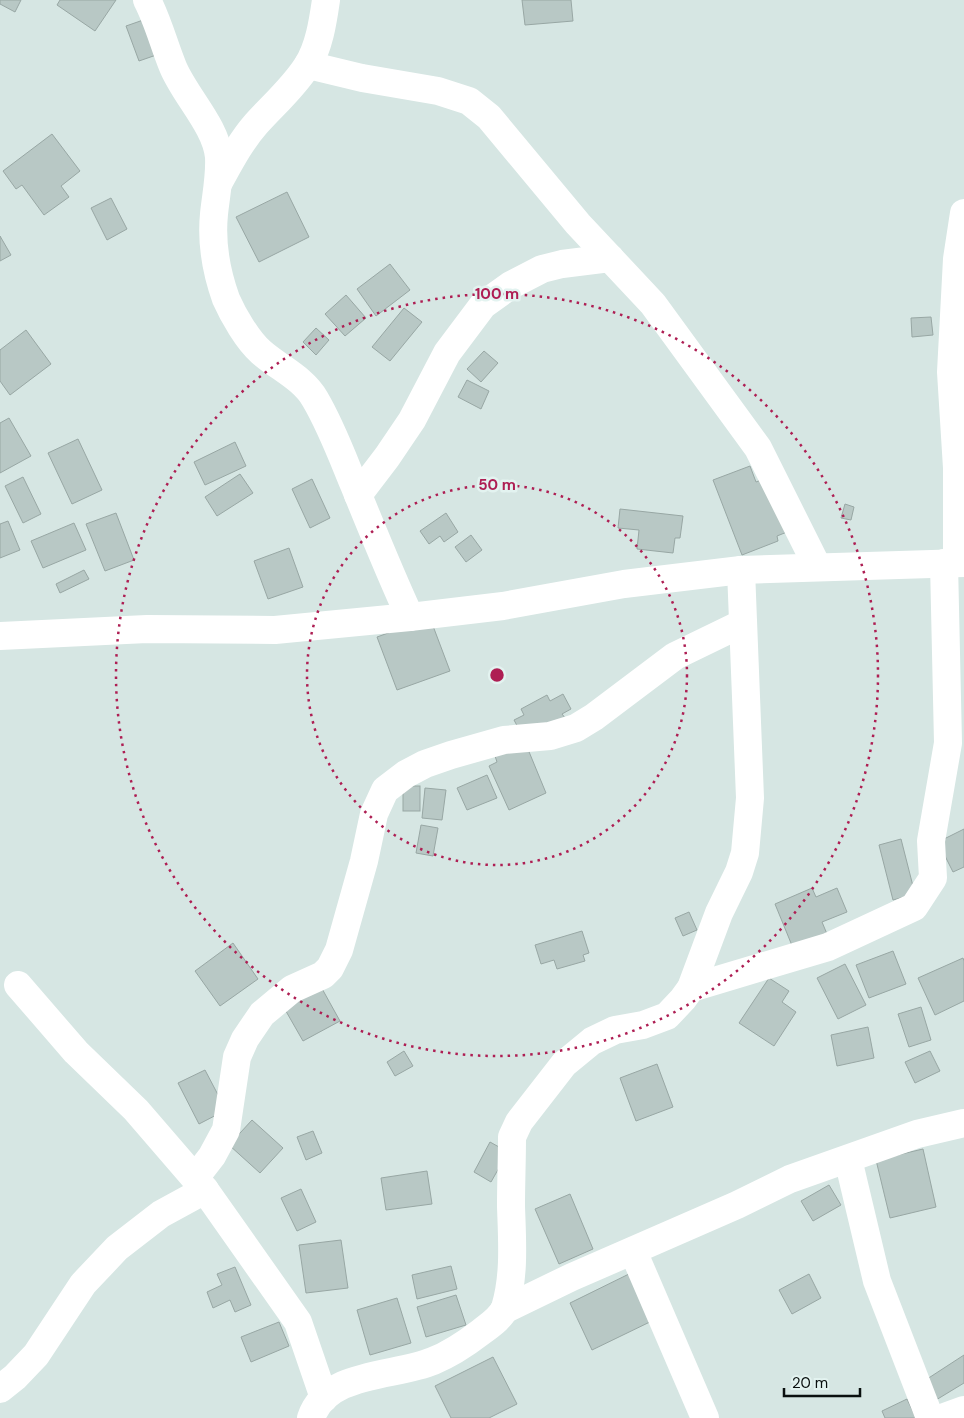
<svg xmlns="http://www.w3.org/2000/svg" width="964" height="1418" font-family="'DM Sans',sans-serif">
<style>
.building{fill:#b8c8c5;stroke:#98a7a4}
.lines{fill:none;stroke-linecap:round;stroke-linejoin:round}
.minor{stroke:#fff;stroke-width:28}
.ring{fill:none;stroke:#ae1e53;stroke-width:2.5;stroke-dasharray:2.5 5}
.centre{fill:#ae1e53;stroke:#e3f3f0;stroke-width:2.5}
.ring-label{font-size:15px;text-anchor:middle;font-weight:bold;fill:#ae1e53;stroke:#e3f3f0;stroke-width:5;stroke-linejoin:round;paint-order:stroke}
</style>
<rect width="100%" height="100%" fill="#d6e6e3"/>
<g class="building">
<path d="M 0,0 L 21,0 L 15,12 L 0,4 Z"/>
<path d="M 60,0 L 116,0 L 95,31 L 57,5 Z"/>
<path d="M 522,0 L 571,0 L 573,21 L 525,25 Z"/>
<path d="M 149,18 L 162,53 L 139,61 L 126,26 Z"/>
<path d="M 52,134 L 80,171 L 61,186 L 69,197 L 44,215 L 22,185 L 16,189 L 3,171 Z"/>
<path d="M 287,192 L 309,237 L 259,262 L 236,217 Z"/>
<path d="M 111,198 L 127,229 L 107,240 L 91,208 Z"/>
<path d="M 0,236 L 11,255 L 0,261 Z"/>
<path d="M 390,264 L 410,290 L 376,316 L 357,289 Z"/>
<path d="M 346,295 L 366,318 L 345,336 L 325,314 Z"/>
<path d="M 404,308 L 422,322 L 390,361 L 372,347 Z"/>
<path d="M 931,317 L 933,335 L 912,337 L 911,318 Z"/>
<path d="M 316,328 L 329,340 L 316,355 L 303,342 Z"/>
<path d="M 26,330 L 51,364 L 10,395 L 0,381 L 0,350 Z"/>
<path d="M 484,351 L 498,363 L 481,382 L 467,369 Z"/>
<path d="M 467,380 L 489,391 L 481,409 L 458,397 Z"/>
<path d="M 9,418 L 31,456 L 0,473 L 0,423 Z"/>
<path d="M 78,439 L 102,490 L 72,504 L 48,453 Z"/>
<path d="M 235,442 L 246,466 L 205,485 L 194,462 Z"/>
<path d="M 750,466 L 756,482 L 766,478 L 787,532 L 777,536 L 778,541 L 742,555 L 713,480 Z"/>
<path d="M 240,474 L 253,493 L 217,516 L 205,497 Z"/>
<path d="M 23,477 L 41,514 L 23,523 L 5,486 Z"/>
<path d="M 312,479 L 330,518 L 310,528 L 292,489 Z"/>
<path d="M 845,504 L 854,507 L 851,520 L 841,518 Z"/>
<path d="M 620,509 L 683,516 L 680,538 L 675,538 L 673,553 L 637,549 L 639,530 L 618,528 Z"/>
<path d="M 116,513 L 134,560 L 105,571 L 86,524 Z"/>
<path d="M 446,513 L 458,532 L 444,542 L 440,536 L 429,544 L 420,531 Z"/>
<path d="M 8,521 L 20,550 L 0,558 L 0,524 Z"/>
<path d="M 74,523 L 86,550 L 43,568 L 31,541 Z"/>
<path d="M 471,535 L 482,550 L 466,562 L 455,547 Z"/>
<path d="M 289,548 L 303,587 L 268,599 L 254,561 Z"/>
<path d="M 84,570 L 89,579 L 60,593 L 56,584 Z"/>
<path d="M 430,618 L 450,671 L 397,690 L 377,637 Z"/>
<path d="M 563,694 L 571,709 L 562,714 L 566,719 L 522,735 L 514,720 L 524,715 L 521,709 L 547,695 L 550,701 Z"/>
<path d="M 525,742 L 546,793 L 509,810 L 489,766 L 497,762 L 495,756 Z"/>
<path d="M 487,775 L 497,798 L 467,810 L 457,788 Z"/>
<rect x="403" y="786" width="17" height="25"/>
<path d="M 425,788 L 446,790 L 442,820 L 422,818 Z"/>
<path d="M 421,825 L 438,828 L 433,856 L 416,853 Z"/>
<path d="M 964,829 L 964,867 L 953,872 L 938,842 Z"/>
<path d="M 901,839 L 915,894 L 893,900 L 879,845 Z"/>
<path d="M 812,888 L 816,897 L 837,888 L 847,912 L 822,922 L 827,934 L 793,948 L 775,904 Z"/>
<path d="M 689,912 L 697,930 L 683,936 L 675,918 Z"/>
<path d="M 582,931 L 589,953 L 583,955 L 585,961 L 557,969 L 554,960 L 541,964 L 535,945 Z"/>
<path d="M 233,943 L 258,979 L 220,1006 L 195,971 Z"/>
<path d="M 893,951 L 906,984 L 869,998 L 856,965 Z"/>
<path d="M 963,958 L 964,961 L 964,1001 L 935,1015 L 918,978 Z"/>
<path d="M 845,964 L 866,1005 L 838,1019 L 817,978 Z"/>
<path d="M 769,978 L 789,991 L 782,1002 L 796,1012 L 774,1046 L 739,1023 Z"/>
<path d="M 320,985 L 340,1021 L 303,1041 L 283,1006 Z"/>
<path d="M 921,1007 L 931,1040 L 909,1047 L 898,1014 Z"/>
<path d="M 868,1027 L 874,1058 L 837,1066 L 831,1035 Z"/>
<path d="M 404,1051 L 413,1066 L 395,1076 L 387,1062 Z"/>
<path d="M 930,1051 L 940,1071 L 915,1083 L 905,1062 Z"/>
<path d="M 657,1064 L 673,1107 L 636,1121 L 620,1078 Z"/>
<path d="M 205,1070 L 226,1110 L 199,1124 L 178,1083 Z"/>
<path d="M 252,1120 L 283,1148 L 260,1173 L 229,1145 Z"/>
<path d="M 313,1131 L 322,1153 L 306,1160 L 297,1137 Z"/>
<path d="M 490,1142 L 508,1152 L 491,1182 L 474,1172 Z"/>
<path d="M 923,1149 L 936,1207 L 890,1218 L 876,1160 Z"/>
<path d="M 427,1171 L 432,1204 L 386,1210 L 381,1178 Z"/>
<path d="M 829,1185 L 841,1205 L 813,1221 L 801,1201 Z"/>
<path d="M 301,1189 L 316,1222 L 297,1231 L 281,1198 Z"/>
<path d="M 570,1194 L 593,1249 L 559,1264 L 535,1209 Z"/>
<path d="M 341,1240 L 348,1288 L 306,1293 L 299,1245 Z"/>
<path d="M 451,1266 L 457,1289 L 417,1299 L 412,1275 Z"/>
<path d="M 235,1267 L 251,1305 L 235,1312 L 230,1300 L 213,1308 L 207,1292 L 222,1285 L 217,1274 Z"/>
<path d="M 633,1272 L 656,1319 L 592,1350 L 570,1303 Z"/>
<path d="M 809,1274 L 821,1298 L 792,1314 L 779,1290 Z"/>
<path d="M 456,1295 L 466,1325 L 426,1337 L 417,1307 Z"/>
<path d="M 397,1298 L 411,1343 L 370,1355 L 357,1310 Z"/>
<path d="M 279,1322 L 289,1346 L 251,1362 L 241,1337 Z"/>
<path d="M 964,1355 L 964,1383 L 936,1400 L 924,1381 Z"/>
<path d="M 493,1357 L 517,1404 L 489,1418 L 451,1418 L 435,1386 Z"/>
<path d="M 907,1399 L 916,1418 L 885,1418 L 882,1411 Z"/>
</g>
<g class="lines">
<g class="minor">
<path d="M 147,0 C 158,21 164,45 173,67 C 185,96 216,126 219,157 C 220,176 216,195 214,214 C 211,244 216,271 226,299 C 233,315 248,341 261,352 C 279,368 303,378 315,399 C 331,426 342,456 354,485 C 372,529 390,574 410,617"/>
<path d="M 308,65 L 362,78 L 438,91 L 469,101 L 489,117 L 578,224 L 653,304 L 758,448 L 817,566"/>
<path d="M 219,182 C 230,162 241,141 256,124 C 273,105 293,88 307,66 C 319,48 323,21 326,0"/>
<path d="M 358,495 L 387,457 L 412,420 L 447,353 L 483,305 L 511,285 L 542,269 L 562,264 L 610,258"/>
<path d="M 957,563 L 957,468 L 951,372 L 957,259 L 964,213"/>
<path d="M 0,636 L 147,629 L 275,630 L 410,617 L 503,606 L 624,584 L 741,570 L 964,563"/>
<path d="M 18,985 L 76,1052 L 136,1110 L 205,1190 L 298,1322 L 324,1398"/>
<path d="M 691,988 L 828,947 L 914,907 L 933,878 L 931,841 L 948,743 L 944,563"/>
<path d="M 848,1159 L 877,1281 L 930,1418"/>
<path d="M 195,1178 L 212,1156 L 226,1130 L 237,1057 L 245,1039 L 262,1014 L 292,989 L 323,975 L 330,968 L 339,950 L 364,861 L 374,814 L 385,790 L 406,774 L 425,764 L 451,755 L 504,740 L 550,736 L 576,728 L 594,717 L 675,656 L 743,623"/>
<path d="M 633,1251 L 705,1418"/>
<path d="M 504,1310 L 572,1277 L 737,1205 L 790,1179 L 917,1134 L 964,1123"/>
<path d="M 0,1389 L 15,1377 L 36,1355 L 83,1284 L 117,1248 L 161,1214 L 205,1190"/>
<path d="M 311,1418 C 327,1371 395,1377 433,1361 C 448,1355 468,1342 481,1332 C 490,1325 501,1318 505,1308 C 515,1275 512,1239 511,1206 C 511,1183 512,1160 512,1137 L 519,1122 L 564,1064 L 592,1041 L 615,1030 L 643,1025 L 667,1016 L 683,999 L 691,988 L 719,913 L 739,872 L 745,853 L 750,798 L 741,570"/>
<path d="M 942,1418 L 964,1410"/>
</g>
</g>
<g class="ring">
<circle cx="497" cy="675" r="190"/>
<circle cx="497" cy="675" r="381"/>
</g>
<circle cx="497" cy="675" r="8" class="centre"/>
<g class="ring-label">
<text x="497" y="299">100 m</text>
<text x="497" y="490">50 m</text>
</g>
<path d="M784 1388v8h76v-8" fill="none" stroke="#0a100f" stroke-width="2.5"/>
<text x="792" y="1388" font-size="15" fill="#0a100f" stroke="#e3f3f0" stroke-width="4" paint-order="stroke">20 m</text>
</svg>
